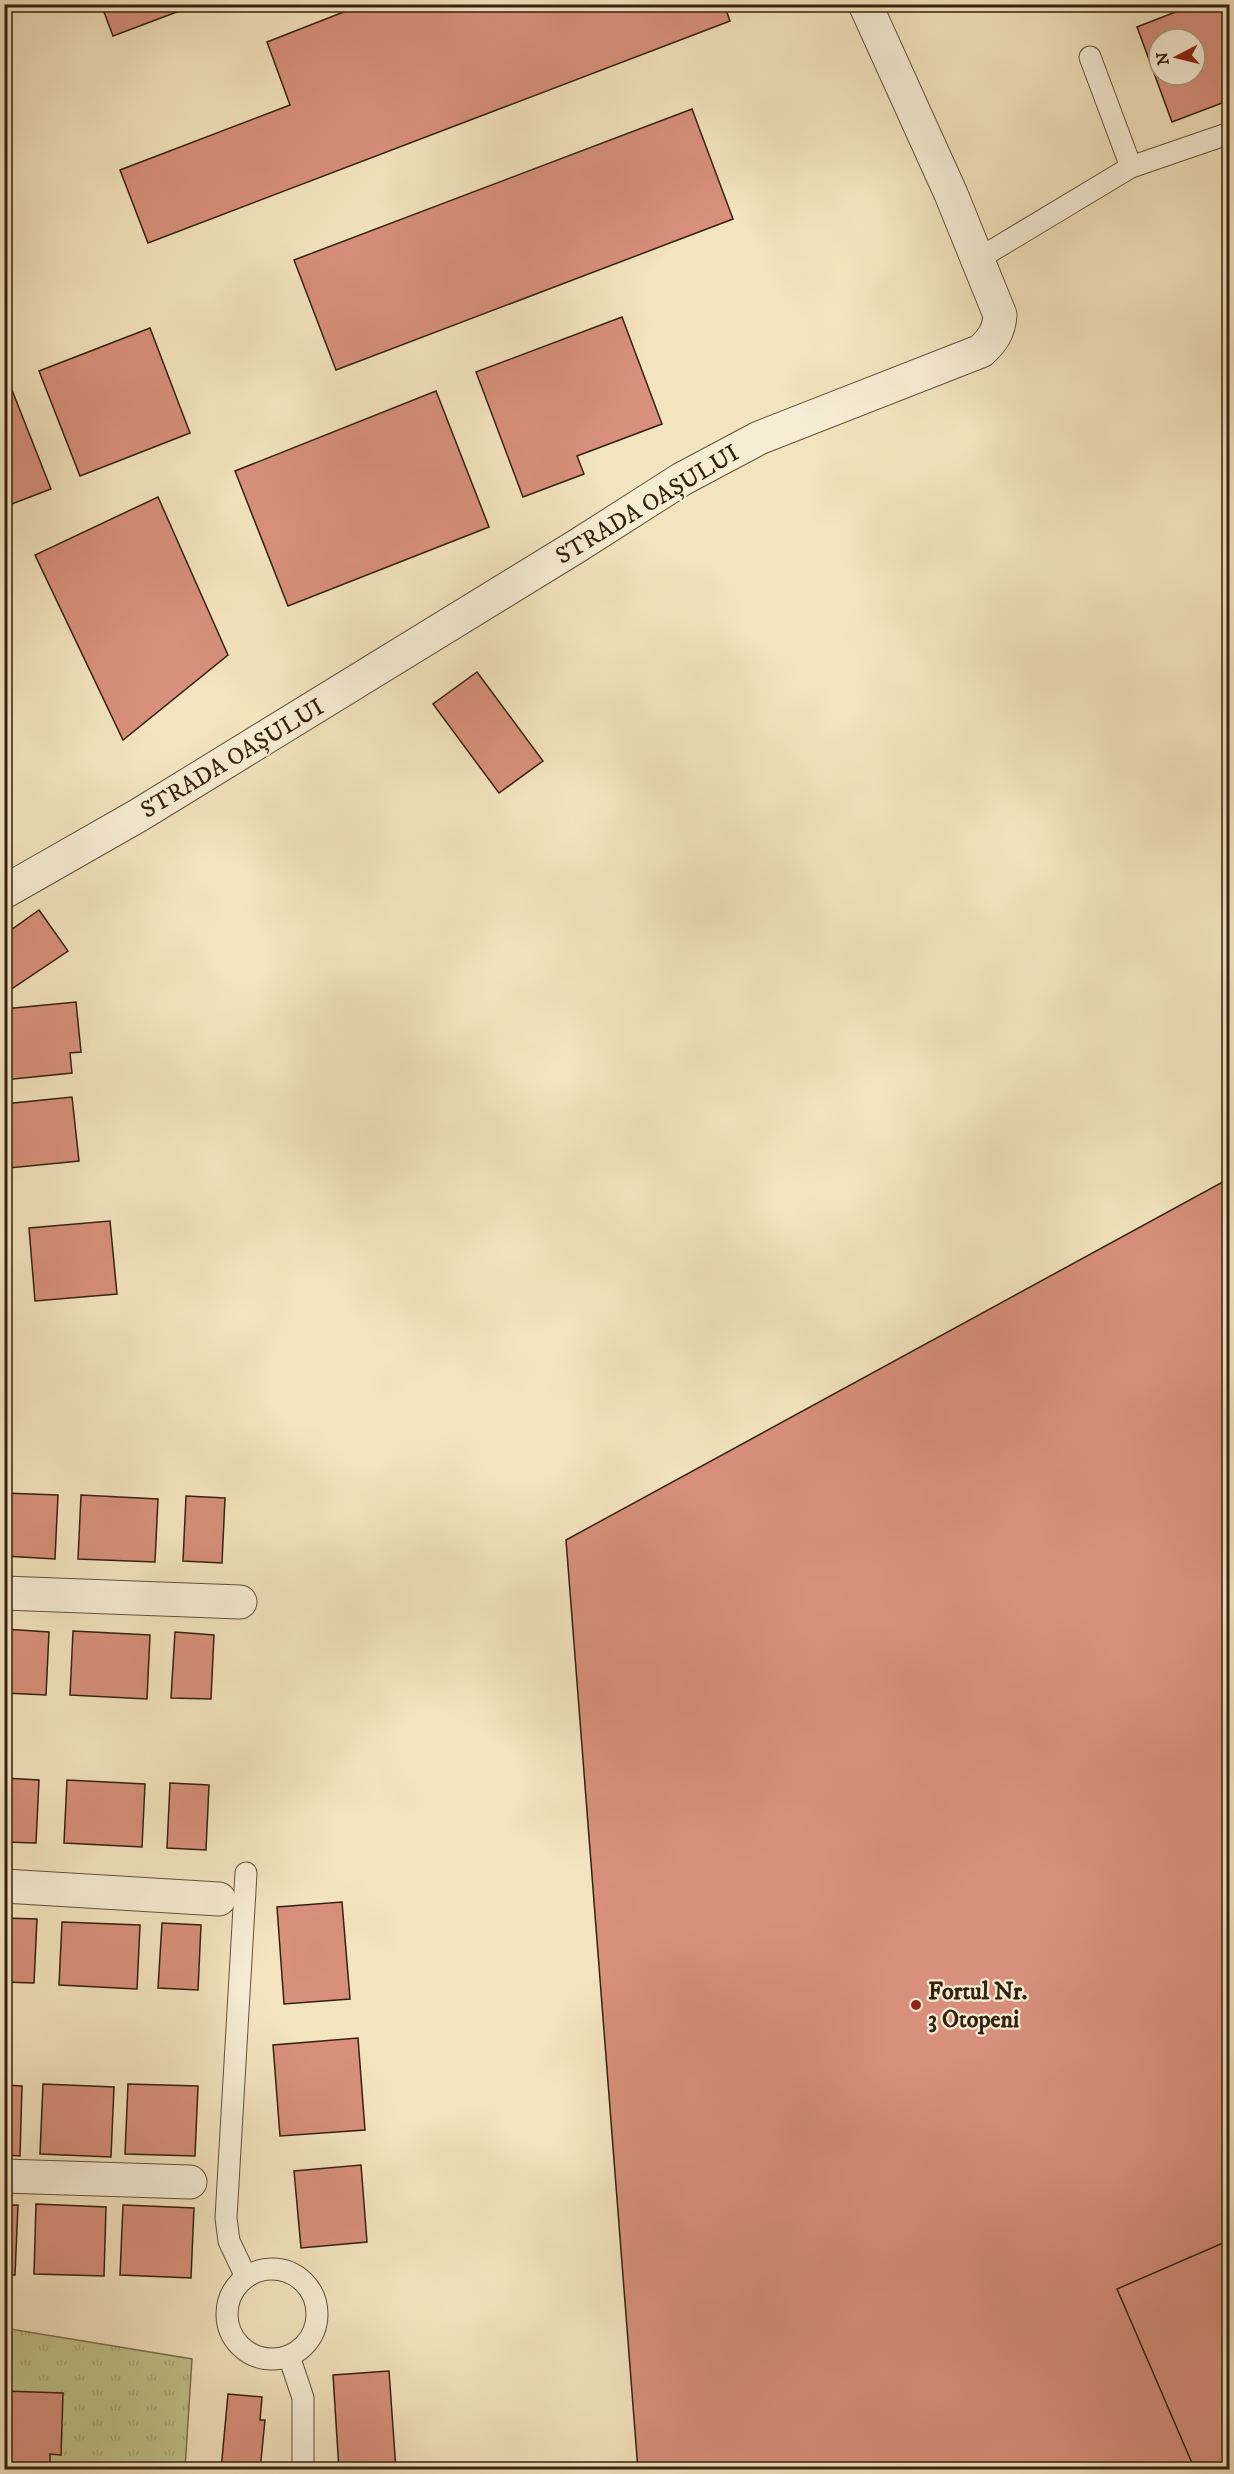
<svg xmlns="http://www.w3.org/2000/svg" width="1234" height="2474" font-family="'IM FELL DW Pica',serif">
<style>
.grass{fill:url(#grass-tufts);stroke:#7c724d;stroke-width:1.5}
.building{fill:#d8907c;stroke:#34210e;stroke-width:1.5;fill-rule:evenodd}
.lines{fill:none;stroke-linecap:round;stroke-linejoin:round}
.service-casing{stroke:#64523a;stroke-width:23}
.minor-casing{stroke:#64523a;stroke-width:35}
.tertiary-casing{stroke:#64523a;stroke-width:35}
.service{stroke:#f7edd5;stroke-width:21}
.minor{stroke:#f7edd5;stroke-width:33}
.tertiary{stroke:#f7edd5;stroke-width:33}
.poi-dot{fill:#8f2418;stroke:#f7edd5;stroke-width:2}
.labels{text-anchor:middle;stroke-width:4.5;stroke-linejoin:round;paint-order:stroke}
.street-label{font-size:24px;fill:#34210e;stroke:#f7edd5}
.poi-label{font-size:24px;font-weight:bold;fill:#34210e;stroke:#f7edd5;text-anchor:start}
</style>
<defs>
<pattern id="grass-tufts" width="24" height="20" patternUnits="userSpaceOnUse" patternTransform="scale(1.5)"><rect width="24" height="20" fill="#c3c28c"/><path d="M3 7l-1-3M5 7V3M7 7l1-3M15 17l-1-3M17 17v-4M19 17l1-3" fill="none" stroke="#a8a678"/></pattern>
</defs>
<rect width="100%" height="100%" fill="#f3e4bf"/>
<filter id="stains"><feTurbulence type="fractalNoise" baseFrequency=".00333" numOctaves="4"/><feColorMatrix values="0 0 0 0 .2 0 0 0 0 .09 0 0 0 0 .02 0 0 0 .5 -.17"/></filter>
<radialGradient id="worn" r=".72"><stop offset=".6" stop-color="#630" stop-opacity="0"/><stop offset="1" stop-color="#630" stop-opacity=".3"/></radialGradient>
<path class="grass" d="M 4,2328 L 192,2359 L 185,2469 L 5,2469 Z"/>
<g class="building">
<path d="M 101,4 L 198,4 L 113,36 Z"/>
<path d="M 364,4 L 724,4 L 730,21 L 148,243 L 120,170 L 290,105 L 267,42 Z"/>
<path d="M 1196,4 L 1230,4 L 1230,100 L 1172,122 L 1137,27 ZM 1159,39 L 1195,39 L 1195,75 L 1159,75 Z"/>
<path d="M 692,109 L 733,219 L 336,370 L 294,260 Z"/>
<path d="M 622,317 L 662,424 L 577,456 L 584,474 L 523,497 L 476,372 Z"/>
<path d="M 150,328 L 190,433 L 80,476 L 39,371 Z"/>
<path d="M 10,385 L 51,489 L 4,507 L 4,387 Z"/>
<path d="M 436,391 L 489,527 L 288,606 L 235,471 Z"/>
<path d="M 158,497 L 228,655 L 123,740 L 35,555 Z"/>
<path d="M 477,672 L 543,761 L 499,793 L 433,704 Z"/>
<path d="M 39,910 L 68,951 L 4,994 L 4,935 Z"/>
<path d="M 76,1002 L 81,1052 L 70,1053 L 72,1073 L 4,1080 L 4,1009 Z"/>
<path d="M 72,1097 L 79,1161 L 9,1168 L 4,1104 Z"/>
<path d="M 1230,1178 L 1230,2470 L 638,2470 L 566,1540 Z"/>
<path d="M 110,1221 L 117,1294 L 35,1301 L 29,1228 Z"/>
<path d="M 4,1493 L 58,1495 L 55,1559 L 4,1556 Z"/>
<path d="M 81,1495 L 158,1499 L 155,1562 L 78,1559 Z"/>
<path d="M 186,1496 L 225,1498 L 222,1563 L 183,1561 Z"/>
<path d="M 4,1629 L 49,1632 L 46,1695 L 4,1693 Z"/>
<path d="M 73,1631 L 150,1635 L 147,1699 L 70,1695 Z"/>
<path d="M 175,1632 L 214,1635 L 211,1699 L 171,1698 Z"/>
<path d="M 4,1778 L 39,1780 L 36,1843 L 4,1842 Z"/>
<path d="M 67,1780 L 145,1784 L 142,1847 L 64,1843 Z"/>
<path d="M 170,1783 L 209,1785 L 206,1850 L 167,1848 Z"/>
<path d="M 342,1902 L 350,1999 L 284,2004 L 277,1907 Z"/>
<path d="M 4,1918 L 37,1919 L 34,1983 L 4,1982 Z"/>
<path d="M 62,1922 L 140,1925 L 137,1989 L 59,1985 Z"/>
<path d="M 162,1923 L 201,1925 L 198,1990 L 158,1988 Z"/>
<path d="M 358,2038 L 365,2130 L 280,2136 L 273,2045 Z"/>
<path d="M 43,2084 L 114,2087 L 111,2157 L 40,2154 Z"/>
<path d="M 128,2084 L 198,2086 L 195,2156 L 125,2154 Z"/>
<path d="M 4,2085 L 22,2086 L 20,2156 L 4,2155 Z"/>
<path d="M 361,2165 L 367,2242 L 301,2248 L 294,2171 Z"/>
<path d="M 36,2204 L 106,2207 L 104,2276 L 34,2274 Z"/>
<path d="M 4,2205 L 18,2205 L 15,2275 L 4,2275 Z"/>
<path d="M 123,2205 L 194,2208 L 191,2278 L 120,2275 Z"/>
<path d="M 1223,2243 L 1230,2258 L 1230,2470 L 1195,2470 L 1117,2289 Z"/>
<path d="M 389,2371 L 396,2470 L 339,2470 L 333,2375 Z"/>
<path d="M 4,2391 L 63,2393 L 61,2455 L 50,2454 L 50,2470 L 4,2470 Z"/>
<path d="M 228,2394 L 262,2397 L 260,2420 L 265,2420 L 260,2470 L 221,2470 Z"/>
</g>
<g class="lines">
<defs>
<g id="service">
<path d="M 1090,57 L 1131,167"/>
<path d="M 978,259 L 1131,167 L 1230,133"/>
<circle cx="272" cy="2314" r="45"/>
<path d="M 246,2277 L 229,2241 L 226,2218 L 246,1873"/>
<path d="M 289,2356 L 303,2398 L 303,2470"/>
</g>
<g id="minor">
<path d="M 4,1593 L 240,1602"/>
<path d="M 4,1886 L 219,1899"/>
<path d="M 4,2176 L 190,2182"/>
</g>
<path id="tertiary" d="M 4,892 L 139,815 L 577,546 L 682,479 L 759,438 L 981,351 C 993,340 999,331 1000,315 L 951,194 L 865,4"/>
</defs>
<use href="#service" class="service-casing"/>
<use href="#minor" class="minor-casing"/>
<use href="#tertiary" class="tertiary-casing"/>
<use href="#service" class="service"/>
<use href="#minor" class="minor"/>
<use href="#tertiary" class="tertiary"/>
</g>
<circle class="poi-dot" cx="916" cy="2005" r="6"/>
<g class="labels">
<g class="street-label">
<text transform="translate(647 504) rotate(-31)" y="8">STRADA OAȘULUI</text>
<text transform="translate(232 758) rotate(-31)" y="8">STRADA OAȘULUI</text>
</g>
<g class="poi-label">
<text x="928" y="1999">Fortul Nr.<tspan x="928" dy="28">3 Otopeni</tspan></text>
</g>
</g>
<rect width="1234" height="2474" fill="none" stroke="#f3e4bf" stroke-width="24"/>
<rect x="6" y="6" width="1222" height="2462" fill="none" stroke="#34210e" stroke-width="3"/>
<rect x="12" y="12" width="1210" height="2450" fill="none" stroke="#34210e" stroke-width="1.5"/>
<g transform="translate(1177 57) rotate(263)"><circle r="28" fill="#f7edd5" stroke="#a99b85" stroke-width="1.5"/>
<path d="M0-4.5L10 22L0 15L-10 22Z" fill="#8f2418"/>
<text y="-9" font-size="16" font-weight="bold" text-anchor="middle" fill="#34210e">N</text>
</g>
<rect width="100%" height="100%" filter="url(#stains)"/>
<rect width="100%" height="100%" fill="url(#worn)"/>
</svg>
